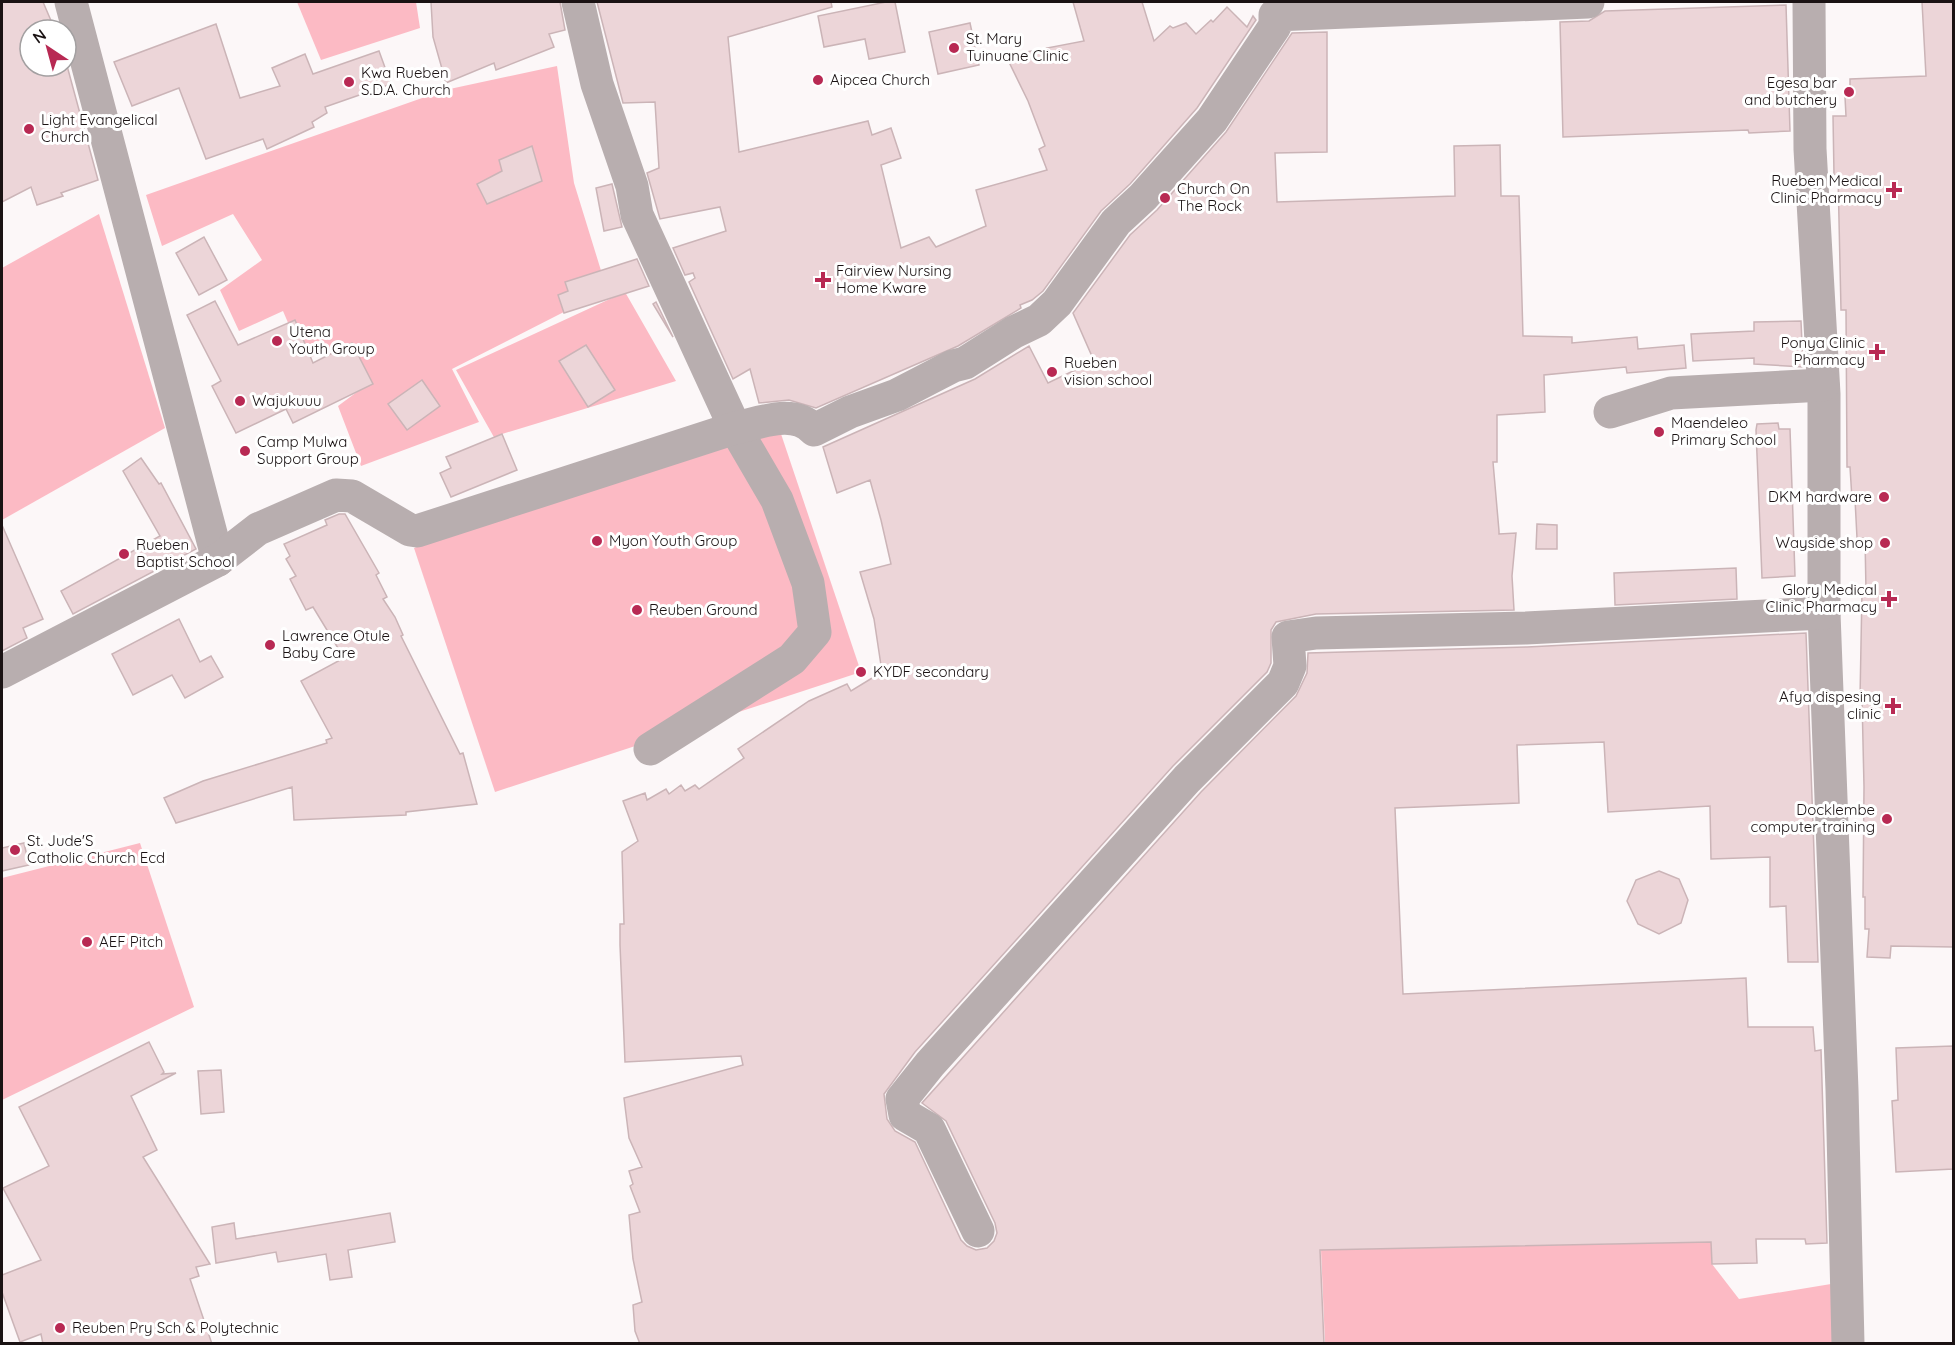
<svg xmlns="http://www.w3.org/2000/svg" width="1955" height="1345" font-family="Quicksand,sans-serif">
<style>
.green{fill:#fcbac4}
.building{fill:#ecd5d8;stroke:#cbb4b7;stroke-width:1.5}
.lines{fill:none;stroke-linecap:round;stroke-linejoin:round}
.minor{stroke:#b8aeaf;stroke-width:33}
.poi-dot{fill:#b82953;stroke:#fff;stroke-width:2}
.labels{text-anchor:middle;stroke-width:6;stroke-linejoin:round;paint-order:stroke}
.poi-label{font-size:15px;fill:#1a1213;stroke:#fff;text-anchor:start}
</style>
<rect width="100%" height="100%" fill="#fcf7f8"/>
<g class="green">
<path d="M 297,2 L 416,2 L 420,28 L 321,60 Z"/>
<path d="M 557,66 L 574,183 L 607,290 L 452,369 L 479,422 L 361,466 L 338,406 L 365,386 L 343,344 L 304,360 L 283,311 L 239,331 L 220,290 L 262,260 L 233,214 L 162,246 L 146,195 L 445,90 Z"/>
<path d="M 99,214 L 165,428 L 2,520 L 2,268 Z"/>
<path d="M 625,292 L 676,381 L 502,434 L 495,439 L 456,370 Z"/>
<path d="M 778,425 L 861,672 L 495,792 L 414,548 Z"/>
<path d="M 140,843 L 194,1007 L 2,1100 L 2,878 Z"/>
<path d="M 1711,1242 L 1712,1264 L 1739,1299 L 1831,1284 L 1837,1343 L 1325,1343 L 1321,1250 Z"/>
</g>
<g class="building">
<path d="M 2,2 L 43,2 L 55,30 L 30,30 L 30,66 L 66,66 L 66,62 L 98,180 L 61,193 L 63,196 L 37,205 L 31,187 L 2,202 Z"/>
<path d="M 431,2 L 560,2 L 565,30 L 549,34 L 554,47 L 496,70 L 494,63 L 446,83 L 433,37 Z"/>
<path d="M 597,2 L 831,2 L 832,7 L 728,37 L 739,152 L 868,121 L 872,135 L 891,128 L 901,158 L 881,165 L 901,248 L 929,237 L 936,247 L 986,226 L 976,190 L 1047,170 L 1039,149 L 1045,146 L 1028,101 L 1006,56 L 1084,41 L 1073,2 L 1142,2 L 1154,41 L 1170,26 L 1173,28 L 1186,23 L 1196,34 L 1211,20 L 1213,22 L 1227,7 L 1247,27 L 1253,16 L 1256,20 L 1197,108 L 1130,184 L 1101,211 L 1043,291 L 1032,300 L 1020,305 L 1021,308 L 958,346 L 816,408 L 789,400 L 759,403 L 750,369 L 733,379 L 689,282 L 695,278 L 693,273 L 685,275 L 673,248 L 726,231 L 720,207 L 660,219 L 647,173 L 659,168 L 655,102 L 623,103 Z"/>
<path d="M 886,2 L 895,2 L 905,52 L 869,59 L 865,39 L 824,47 L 818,16 Z"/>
<path d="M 1922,2 L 1953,2 L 1953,947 L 1891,946 L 1890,958 L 1867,957 L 1869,929 L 1865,929 L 1865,897 L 1863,897 L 1864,787 L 1862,698 L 1860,698 L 1862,591 L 1866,591 L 1865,538 L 1857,538 L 1855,499 L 1852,499 L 1850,467 L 1847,467 L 1846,310 L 1841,310 L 1838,175 L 1834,175 L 1833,116 L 1846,116 L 1845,97 L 1850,97 L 1850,79 L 1926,76 Z"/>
<path d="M 1786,5 L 1790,131 L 1749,133 L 1748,130 L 1563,137 L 1560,22 L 1589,21 L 1605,11 Z"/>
<path d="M 970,23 L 979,65 L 938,74 L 929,32 Z"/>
<path d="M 216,24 L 240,98 L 280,86 L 272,68 L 305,54 L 313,74 L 379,51 L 391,84 L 325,107 L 327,113 L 312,122 L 314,127 L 267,149 L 263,139 L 206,159 L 179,88 L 132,106 L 114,62 Z"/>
<path d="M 1327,32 L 1327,152 L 1275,153 L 1277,202 L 1455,196 L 1454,146 L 1500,145 L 1501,196 L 1519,196 L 1523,336 L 1572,337 L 1572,343 L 1637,337 L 1638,349 L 1684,345 L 1686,368 L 1627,373 L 1626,367 L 1544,375 L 1545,412 L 1497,415 L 1497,462 L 1493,462 L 1499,531 L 1499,534 L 1516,533 L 1512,576 L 1514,610 L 1316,614 L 1276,622 L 1271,630 L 1271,663 L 1267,672 L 1173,766 L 915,1052 L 884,1094 L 887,1119 L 895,1131 L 915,1142 L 961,1240 L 967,1246 L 976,1250 L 987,1248 L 994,1241 L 997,1233 L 995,1223 L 946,1121 L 922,1103 L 1201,792 L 1296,696 L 1307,673 L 1308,653 L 1527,647 L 1806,633 L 1818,962 L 1788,962 L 1786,906 L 1770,907 L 1770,857 L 1711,859 L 1710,806 L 1608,812 L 1604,742 L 1517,745 L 1519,803 L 1395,808 L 1403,994 L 1746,978 L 1748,1027 L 1813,1027 L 1815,1051 L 1821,1050 L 1827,1243 L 1806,1244 L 1805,1239 L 1756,1239 L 1757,1263 L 1712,1264 L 1711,1242 L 1320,1250 L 1324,1344 L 640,1344 L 635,1331 L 633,1305 L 642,1302 L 633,1259 L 629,1215 L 640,1212 L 630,1186 L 633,1184 L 629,1171 L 642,1167 L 629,1138 L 624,1098 L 743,1065 L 741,1056 L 625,1062 L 620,945 L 620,924 L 624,924 L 622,852 L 638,841 L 623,801 L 645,793 L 647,800 L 666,789 L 669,794 L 681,785 L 685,791 L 695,785 L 699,789 L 744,758 L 738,749 L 809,701 L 847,684 L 851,691 L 882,672 L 874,619 L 860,572 L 891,564 L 881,520 L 870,480 L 837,493 L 823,447 L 975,379 L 1029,346 L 1048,383 L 1094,361 L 1073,313 L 1130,235 L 1157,210 L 1226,132 L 1292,33 Z"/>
<path d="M 532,146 L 542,181 L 487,204 L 477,184 L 502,171 L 499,160 Z"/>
<path d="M 612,184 L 622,227 L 604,231 L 596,188 Z"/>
<path d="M 204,237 L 227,280 L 199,295 L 176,253 Z"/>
<path d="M 637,259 L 649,286 L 564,313 L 558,295 L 568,291 L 565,282 Z"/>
<path d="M 215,301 L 238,345 L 295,320 L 313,363 L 352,343 L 373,384 L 293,423 L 286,409 L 236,433 L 212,386 L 221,381 L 187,315 Z"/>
<path d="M 656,302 L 673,337 L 653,304 Z"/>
<path d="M 1801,321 L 1803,367 L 1754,364 L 1754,358 L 1693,361 L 1691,334 L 1754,331 L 1754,322 Z"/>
<path d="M 586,345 L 615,390 L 588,407 L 559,361 Z"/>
<path d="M 422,380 L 440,406 L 407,430 L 388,404 Z"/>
<path d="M 1778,423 L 1779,429 L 1790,429 L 1795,576 L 1762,578 L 1756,430 L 1757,424 Z"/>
<path d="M 502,434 L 517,470 L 451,497 L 440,473 L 451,468 L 446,457 Z"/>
<path d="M 141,458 L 159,484 L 161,483 L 196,549 L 73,614 L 61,591 L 160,536 L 123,471 Z"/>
<path d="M 339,514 L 345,514 L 379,573 L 376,575 L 387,597 L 383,599 L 395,617 L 403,635 L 401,636 L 460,754 L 463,753 L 477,804 L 406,812 L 406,815 L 294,820 L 292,787 L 176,823 L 164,798 L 203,781 L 327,743 L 326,740 L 332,738 L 301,681 L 344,658 L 313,607 L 306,610 L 290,579 L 296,576 L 286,559 L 290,556 L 284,544 L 327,525 L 325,520 Z"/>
<path d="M 1537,524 L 1557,525 L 1557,549 L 1536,549 Z"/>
<path d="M 2,525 L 43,619 L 23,628 L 27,638 L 2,651 Z"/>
<path d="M 1736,568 L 1737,599 L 1615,605 L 1614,573 Z"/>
<path d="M 179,619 L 200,662 L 211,656 L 223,677 L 185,698 L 172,675 L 133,695 L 112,654 Z"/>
<path d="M 24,843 L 29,865 L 2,871 L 2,848 Z"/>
<path d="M 1659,871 L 1679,879 L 1688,900 L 1681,923 L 1659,934 L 1638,924 L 1627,901 L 1636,880 Z"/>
<path d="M 149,1042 L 164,1072 L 162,1074 L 176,1073 L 131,1096 L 157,1150 L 143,1157 L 210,1264 L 196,1267 L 199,1276 L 190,1279 L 212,1344 L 43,1344 L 41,1334 L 20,1342 L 2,1292 L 2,1275 L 41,1260 L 3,1188 L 49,1166 L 19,1107 Z"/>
<path d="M 1953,1046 L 1953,1169 L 1896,1172 L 1892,1101 L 1898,1100 L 1896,1048 Z"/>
<path d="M 221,1070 L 224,1112 L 201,1114 L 198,1071 Z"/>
<path d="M 390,1213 L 395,1242 L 348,1250 L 352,1277 L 330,1280 L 326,1254 L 278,1262 L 276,1252 L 216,1263 L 212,1227 L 234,1223 L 236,1239 Z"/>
</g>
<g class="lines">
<g class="minor">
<path d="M 71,2 L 218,560"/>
<path d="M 578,2 L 597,84 L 632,186 L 637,215 L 735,428 L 777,500 L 808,583 L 815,632 L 792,659 L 650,749"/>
<path d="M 1809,2 L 1810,149 L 1824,394 L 1824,613 L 1842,1090 L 1848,1344"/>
<path d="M 1610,412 L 1671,393 L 1823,385"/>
<path d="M 2,672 L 218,560 L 258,529 L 336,495 L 352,496 L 410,530 L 417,531 L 735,428 C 760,423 794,408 814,430 L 850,412 L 897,395 L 953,366 L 965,363 L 1014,332 L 1039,320 L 1057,303 L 1116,222 L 1143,197 L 1212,120 L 1275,26 L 1275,15 L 1588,2"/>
<path d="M 978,1231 L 929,1129 L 905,1115 L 902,1099 L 930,1064 L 1187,779 L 1283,683 L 1290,666 L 1288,637 L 1316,633 L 1526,628 L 1824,613"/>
</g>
</g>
<g class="poi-dot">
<circle cx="954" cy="48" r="6"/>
<circle cx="818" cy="80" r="6"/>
<circle cx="349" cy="82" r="6"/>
<circle cx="1849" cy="92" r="6"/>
<circle cx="29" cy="129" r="6"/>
<path d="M1891 181h6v6h6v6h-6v6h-6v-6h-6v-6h6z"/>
<circle cx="1165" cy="198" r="6"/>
<path d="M820 271h6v6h6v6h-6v6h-6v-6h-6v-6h6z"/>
<circle cx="277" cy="341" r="6"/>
<path d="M1874 343h6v6h6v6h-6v6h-6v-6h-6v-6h6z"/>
<circle cx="1052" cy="372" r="6"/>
<circle cx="240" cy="401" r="6"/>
<circle cx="1659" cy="432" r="6"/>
<circle cx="245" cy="451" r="6"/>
<circle cx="1884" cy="497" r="6"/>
<circle cx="597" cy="541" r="6"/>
<circle cx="1885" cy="543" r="6"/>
<circle cx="124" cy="554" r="6"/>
<path d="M1886 590h6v6h6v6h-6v6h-6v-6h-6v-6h6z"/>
<circle cx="637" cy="610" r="6"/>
<circle cx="270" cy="645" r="6"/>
<circle cx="861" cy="672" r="6"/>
<path d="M1890 697h6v6h6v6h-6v6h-6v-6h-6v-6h6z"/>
<circle cx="1887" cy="819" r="6"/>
<circle cx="15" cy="850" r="6"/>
<circle cx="87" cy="942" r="6"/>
<circle cx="60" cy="1328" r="6"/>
</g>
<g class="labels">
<g class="poi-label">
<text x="966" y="44">St. Mary<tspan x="966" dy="17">Tuinuane Clinic</tspan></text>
<text x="361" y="78">Kwa Rueben<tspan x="361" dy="17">S.D.A. Church</tspan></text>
<text x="830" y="85">Aipcea Church</text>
<text x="1837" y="88" text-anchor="end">Egesa bar<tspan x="1837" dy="17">and butchery</tspan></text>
<text x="41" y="125">Light Evangelical<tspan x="41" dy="17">Church</tspan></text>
<text x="1882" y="186" text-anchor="end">Rueben Medical<tspan x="1882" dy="17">Clinic Pharmacy</tspan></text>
<text x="1177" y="194">Church On<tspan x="1177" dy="17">The Rock</tspan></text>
<text x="836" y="276">Fairview Nursing<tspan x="836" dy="17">Home Kware</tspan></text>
<text x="289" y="337">Utena<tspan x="289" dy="17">Youth Group</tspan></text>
<text x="1865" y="348" text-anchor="end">Ponya Clinic<tspan x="1865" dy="17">Pharmacy</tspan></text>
<text x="1064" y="368">Rueben<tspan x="1064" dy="17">vision school</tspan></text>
<text x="252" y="406">Wajukuuu</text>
<text x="1671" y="428">Maendeleo<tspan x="1671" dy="17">Primary School</tspan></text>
<text x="257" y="447">Camp Mulwa<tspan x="257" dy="17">Support Group</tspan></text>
<text x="1872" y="502" text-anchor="end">DKM hardware</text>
<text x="609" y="546">Myon Youth Group</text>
<text x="1873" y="548" text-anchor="end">Wayside shop</text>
<text x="136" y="550">Rueben<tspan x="136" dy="17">Baptist School</tspan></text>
<text x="1877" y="595" text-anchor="end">Glory Medical<tspan x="1877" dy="17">Clinic Pharmacy</tspan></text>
<text x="649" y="615">Reuben Ground</text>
<text x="282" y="641">Lawrence Otule<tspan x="282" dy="17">Baby Care</tspan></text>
<text x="873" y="677">KYDF secondary</text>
<text x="1881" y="702" text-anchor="end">Afya dispesing<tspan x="1881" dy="17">clinic</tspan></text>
<text x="1875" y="815" text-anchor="end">Docklembe<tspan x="1875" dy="17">computer training</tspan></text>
<text x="27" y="846">St. Jude'S<tspan x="27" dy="17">Catholic Church Ecd</tspan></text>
<text x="99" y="947">AEF Pitch</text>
<text x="72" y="1333">Reuben Pry Sch &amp; Polytechnic</text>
</g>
</g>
<rect width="1955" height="1345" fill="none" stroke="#1a1213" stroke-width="6"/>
<g transform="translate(48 48) rotate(324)"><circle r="28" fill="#ffffff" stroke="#a3a0a1" stroke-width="1.5"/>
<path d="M0-4.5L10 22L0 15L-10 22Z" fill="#b82953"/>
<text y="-9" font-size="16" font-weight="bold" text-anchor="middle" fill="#1a1213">N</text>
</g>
</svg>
